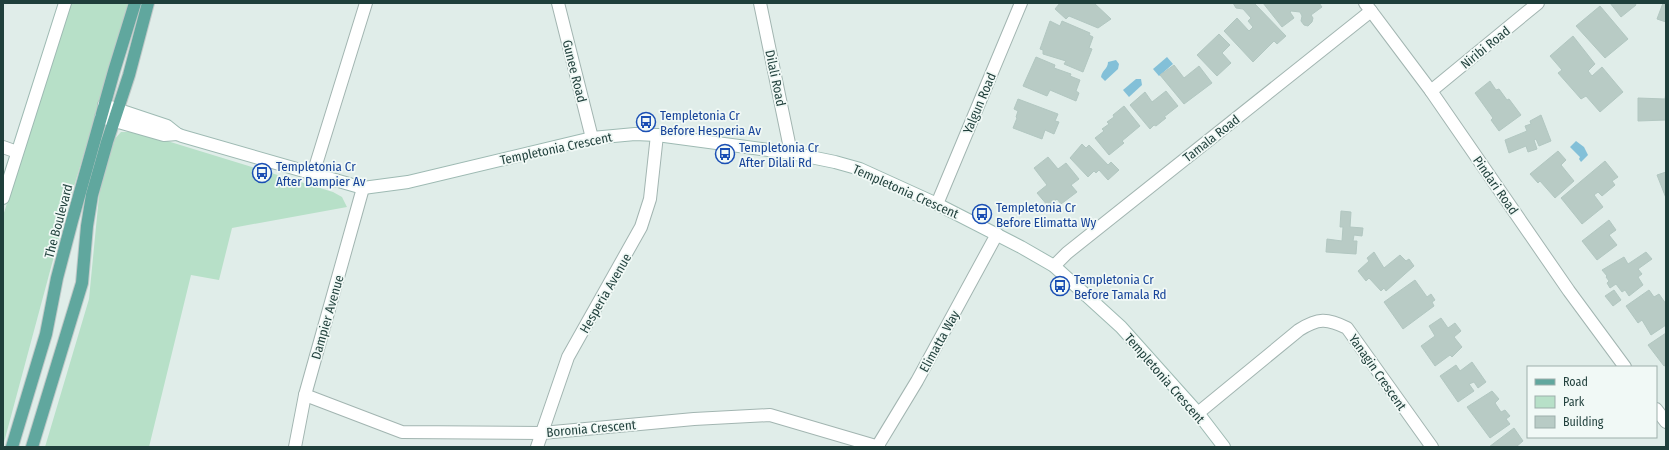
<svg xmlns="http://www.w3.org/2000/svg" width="1669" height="450" font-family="'Fira Sans Condensed',sans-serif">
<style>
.green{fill:#b7e0c8}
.water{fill:#83c0d8}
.building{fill:#b8cbc5;stroke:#b2c7c1}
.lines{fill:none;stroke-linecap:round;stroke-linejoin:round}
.street-casing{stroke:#a2b5b1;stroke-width:14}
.secondary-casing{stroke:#9ebab3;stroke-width:14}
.primary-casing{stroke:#c0c9c8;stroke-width:14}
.street{stroke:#fff;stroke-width:12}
.secondary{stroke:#fff;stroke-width:12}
.primary{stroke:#60a79e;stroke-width:12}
.labels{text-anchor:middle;stroke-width:3.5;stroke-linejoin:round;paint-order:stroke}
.street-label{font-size:13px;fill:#1f3f3b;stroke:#f1f9f6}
.transit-label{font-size:13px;fill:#164399;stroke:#f1f9f6;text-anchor:start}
</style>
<rect width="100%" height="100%" fill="#e0ede9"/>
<g class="green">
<path d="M 69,3 L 130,3 L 64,219 L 3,446 L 3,216 Z"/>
<path d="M 121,132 L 138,132 L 333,192 L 342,197 L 347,207 L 232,228 L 219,280 L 191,275 L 149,447 L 45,447 L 89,299 L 99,196 L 105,164 L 111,143 Z"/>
</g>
<g class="water">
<path d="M 1167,57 L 1173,64 L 1159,76 L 1153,69 Z"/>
<path d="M 1116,60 L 1119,64 L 1118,69 L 1105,81 L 1101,77 C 1102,70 1108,69 1108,62 Z"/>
<path d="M 1136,79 L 1141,79 L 1142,85 L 1129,97 L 1123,90 Z"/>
<path d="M 1576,141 L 1584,147 L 1588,155 L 1581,162 L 1579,159 L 1580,157 L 1570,147 Z"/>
</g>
<g class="building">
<path d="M 1060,3 L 1094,3 L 1111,19 L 1098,28 L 1069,16 L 1066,19 L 1055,9 Z"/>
<path d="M 1233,3 L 1254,3 L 1286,36 L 1277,44 L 1274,41 L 1253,62 L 1224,31 L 1237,18 L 1249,31 L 1253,27 L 1248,21 L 1251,18 L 1243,9 L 1236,8 Z"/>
<path d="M 1263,3 L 1319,3 L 1322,7 L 1311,15 L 1313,18 L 1312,22 L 1308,26 L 1304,25 L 1301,21 L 1302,16 L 1300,12 L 1291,11 L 1290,12 L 1294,18 L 1282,27 Z"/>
<path d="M 1610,3 L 1635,3 L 1636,5 L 1621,17 Z"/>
<path d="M 1663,3 L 1666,3 L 1666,22 L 1657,19 Z"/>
<path d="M 1600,6 L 1628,39 L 1605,58 L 1576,26 Z"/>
<path d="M 1050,21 L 1060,26 L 1062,21 L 1090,33 L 1089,35 L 1093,37 L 1089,48 L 1092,49 L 1083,72 L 1064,64 L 1066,61 L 1043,54 L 1043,50 L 1040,49 Z"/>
<path d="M 1219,34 L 1230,45 L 1222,53 L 1231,63 L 1217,76 L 1197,55 Z"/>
<path d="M 1573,36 L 1595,64 L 1588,71 L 1592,76 L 1602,67 L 1623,92 L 1600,112 L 1586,96 L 1581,99 L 1558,73 L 1562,70 L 1550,56 Z"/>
<path d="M 1036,57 L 1055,65 L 1054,68 L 1071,74 L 1070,76 L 1080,80 L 1076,91 L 1079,93 L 1076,101 L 1050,90 L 1047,96 L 1023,86 Z"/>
<path d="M 1174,65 L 1184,78 L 1199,66 L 1212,83 L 1184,104 L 1160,75 Z"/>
<path d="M 1490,81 L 1496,90 L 1499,89 L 1507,100 L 1509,99 L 1521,115 L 1499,131 L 1491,120 L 1493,118 L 1475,93 Z"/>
<path d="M 1166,91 L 1178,106 L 1164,117 L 1166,118 L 1156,126 L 1154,125 L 1150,129 L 1130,105 L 1145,92 L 1152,102 Z"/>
<path d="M 1666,93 L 1666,120 L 1638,121 L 1638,98 L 1665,99 Z"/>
<path d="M 1018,99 L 1058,114 L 1055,121 L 1059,122 L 1054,134 L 1045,130 L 1042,139 L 1013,128 L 1017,118 L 1016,117 L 1018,111 L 1014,109 Z"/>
<path d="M 1124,106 L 1140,126 L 1122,141 L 1124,143 L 1109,155 L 1095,138 L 1104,131 L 1102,129 L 1109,124 L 1107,122 L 1114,117 L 1113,115 Z"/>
<path d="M 1541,115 L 1551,141 L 1539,146 L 1536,139 L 1534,140 L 1537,149 L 1528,152 L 1526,146 L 1509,153 L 1505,140 L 1527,131 L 1525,126 L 1531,124 L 1530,121 Z"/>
<path d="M 1082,144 L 1086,148 L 1089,145 L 1108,165 L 1111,162 L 1119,170 L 1108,180 L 1099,170 L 1096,173 L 1094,171 L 1088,177 L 1070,158 Z"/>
<path d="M 1558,151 L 1566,160 L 1561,165 L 1574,181 L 1555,198 L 1540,181 L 1538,183 L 1530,174 Z"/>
<path d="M 1048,157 L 1058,169 L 1066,163 L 1079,179 L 1071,185 L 1077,192 L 1061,204 L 1057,199 L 1048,206 L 1037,193 L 1047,185 L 1034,168 Z"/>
<path d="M 1605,161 L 1618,177 L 1612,181 L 1615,185 L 1602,196 L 1598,192 L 1594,195 L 1603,207 L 1582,224 L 1561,198 Z"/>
<path d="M 1666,172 L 1666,198 L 1657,175 Z"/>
<path d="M 1341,211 L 1351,212 L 1350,227 L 1363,228 L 1362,236 L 1354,235 L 1353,241 L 1357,241 L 1356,254 L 1326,252 L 1327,239 L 1342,241 L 1343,227 L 1340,227 Z"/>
<path d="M 1609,220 L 1616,230 L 1609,235 L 1617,245 L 1597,260 L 1582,241 Z"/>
<path d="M 1374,252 L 1384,268 L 1400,255 L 1406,261 L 1409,259 L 1414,266 L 1386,291 L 1384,288 L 1381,291 L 1369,278 L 1366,281 L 1358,271 L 1369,261 L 1367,258 Z"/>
<path d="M 1646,252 L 1652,259 L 1638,269 L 1642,274 L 1638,277 L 1643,285 L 1629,296 L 1625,290 L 1622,292 L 1616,284 L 1610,288 L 1607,283 L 1609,281 L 1606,277 L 1607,276 L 1602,270 L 1624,257 L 1628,264 Z"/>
<path d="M 1415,280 L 1427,297 L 1431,294 L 1435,300 L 1432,302 L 1434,306 L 1403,329 L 1384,302 Z"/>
<path d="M 1614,290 L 1621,300 L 1613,306 L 1605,296 Z"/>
<path d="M 1649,290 L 1654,297 L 1659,294 L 1666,304 L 1666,325 L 1651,335 L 1642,320 L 1638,323 L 1626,306 Z"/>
<path d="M 1441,318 L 1448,328 L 1455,323 L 1461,331 L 1454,337 L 1462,347 L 1452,357 L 1450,355 L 1435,366 L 1421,346 L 1435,336 L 1429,326 Z"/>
<path d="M 1666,333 L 1666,365 L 1664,366 L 1648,345 Z"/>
<path d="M 1472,362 L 1486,382 L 1478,388 L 1474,382 L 1469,384 L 1474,391 L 1458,402 L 1440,376 L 1456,365 L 1460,371 Z"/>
<path d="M 1492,391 L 1499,399 L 1495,403 L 1501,412 L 1505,410 L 1510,416 L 1506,419 L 1510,424 L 1490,438 L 1467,407 Z"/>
<path d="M 1514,428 L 1523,441 L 1516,447 L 1489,447 Z"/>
</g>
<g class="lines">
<defs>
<g id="street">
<path d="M 558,3 L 592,138"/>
<path d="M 760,3 L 791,153"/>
<path d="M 1365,3 L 1431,91 L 1569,291 L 1625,367"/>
<path d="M 1431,91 L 1538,3"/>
<path d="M 3,147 L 17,152"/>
<path d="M 313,174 L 366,3"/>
<path d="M 937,204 L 1021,3"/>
<path d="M 1054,266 L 1067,253 L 1371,11"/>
<path d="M 305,395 L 402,432 L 542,433 L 694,419 L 770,415 L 879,447"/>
<path d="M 1656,409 L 1666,422"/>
<path d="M 1198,413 L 1299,330 C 1318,318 1327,318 1347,328 L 1432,447"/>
<path d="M 295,447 L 305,395 L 363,188"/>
<path d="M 537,447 L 568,357 L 641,227 L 650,199 L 657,135"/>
<path d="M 877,447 L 917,381 L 997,234"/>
</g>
<g id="secondary">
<path d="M 104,105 L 167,126 L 177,134 L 182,136 L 363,188 L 408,182 L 592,138 L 635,134 L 657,135 L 791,153 L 835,162 L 860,169 L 937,204 L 1021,247 L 1054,266 L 1121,327 L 1198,413 L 1224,447"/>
<path d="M 101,117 L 164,135 L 177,134"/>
<path d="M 3,198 L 65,3"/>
</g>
<g id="primary">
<path d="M 12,447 L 46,334 L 57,278 L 72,221 L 114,71 L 135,3"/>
<path d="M 32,447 L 82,283 L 87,226 L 92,195 L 107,142 L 129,75 L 148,3"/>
</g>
</defs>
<use href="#street" class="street-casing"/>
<use href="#secondary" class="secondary-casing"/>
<use href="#primary" class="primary-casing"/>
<use href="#street" class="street"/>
<use href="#secondary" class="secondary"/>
<use href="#primary" class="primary"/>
</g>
<defs>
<symbol id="bus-ring" viewBox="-11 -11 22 22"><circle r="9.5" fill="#f1f9f6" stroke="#1a4fb4" stroke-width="1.5"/><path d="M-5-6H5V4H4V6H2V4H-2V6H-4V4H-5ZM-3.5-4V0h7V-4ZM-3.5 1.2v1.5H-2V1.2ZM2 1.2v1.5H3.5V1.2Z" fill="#1a4fb4"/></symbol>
</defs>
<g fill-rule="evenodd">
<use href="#bus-ring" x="635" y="111" width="22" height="22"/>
<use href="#bus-ring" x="714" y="143" width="22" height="22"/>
<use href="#bus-ring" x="251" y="162" width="22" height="22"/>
<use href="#bus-ring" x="971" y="203" width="22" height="22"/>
<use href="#bus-ring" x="1049" y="275" width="22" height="22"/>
</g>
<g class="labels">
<g class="street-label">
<text transform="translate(1485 47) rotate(-39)" y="5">Niribi Road</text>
<text transform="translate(575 71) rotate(76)" y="5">Gunee Road</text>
<text transform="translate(776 78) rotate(78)" y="5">Dilali Road</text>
<text transform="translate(979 103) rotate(-67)" y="5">Yalgun Road</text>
<text transform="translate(1211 138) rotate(-38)" y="5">Tamala Road</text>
<text transform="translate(556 148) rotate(-12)" y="5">Templetonia Crescent</text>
<text transform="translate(1496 185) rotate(55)" y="5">Pindari Road</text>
<text transform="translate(906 191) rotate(24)" y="5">Templetonia Crescent</text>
<text transform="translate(58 221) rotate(-75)" y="5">The Boulevard</text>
<text transform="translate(605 293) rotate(-60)" y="5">Hesperia Avenue</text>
<text transform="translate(327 317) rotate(-74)" y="5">Dampier Avenue</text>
<text transform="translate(939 341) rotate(-61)" y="5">Elimatta Way</text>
<text transform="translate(1378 372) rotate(55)" y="5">Yanagin Crescent</text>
<text transform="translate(1165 378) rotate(49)" y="5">Templetonia Crescent</text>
<text transform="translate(591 428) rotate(-5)" y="5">Boronia Crescent</text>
</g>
<g class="transit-label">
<text x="660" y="120">Templetonia Cr<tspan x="660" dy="15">Before Hesperia Av</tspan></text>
<text x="739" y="152">Templetonia Cr<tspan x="739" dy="15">After Dilali Rd</tspan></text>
<text x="276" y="171">Templetonia Cr<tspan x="276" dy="15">After Dampier Av</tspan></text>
<text x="996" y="212">Templetonia Cr<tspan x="996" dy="15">Before Elimatta Wy</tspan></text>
<text x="1074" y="284">Templetonia Cr<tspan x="1074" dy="15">Before Tamala Rd</tspan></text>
</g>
</g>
<rect width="1669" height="450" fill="none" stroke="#1f3f3b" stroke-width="8"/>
<rect x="1527" y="366" width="130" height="72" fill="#f1f9f6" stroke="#9dafab"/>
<rect x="1535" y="379" width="20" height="6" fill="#60a79e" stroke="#9dafab"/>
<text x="1563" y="386" font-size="12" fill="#1f3f3b">Road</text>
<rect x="1535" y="396" width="20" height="12" fill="#b7e0c8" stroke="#9dafab"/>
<text x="1563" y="406" font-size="12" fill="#1f3f3b">Park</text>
<rect x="1535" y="416" width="20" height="12" fill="#b8cbc5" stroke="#9dafab"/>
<text x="1563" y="426" font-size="12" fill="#1f3f3b">Building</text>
</svg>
